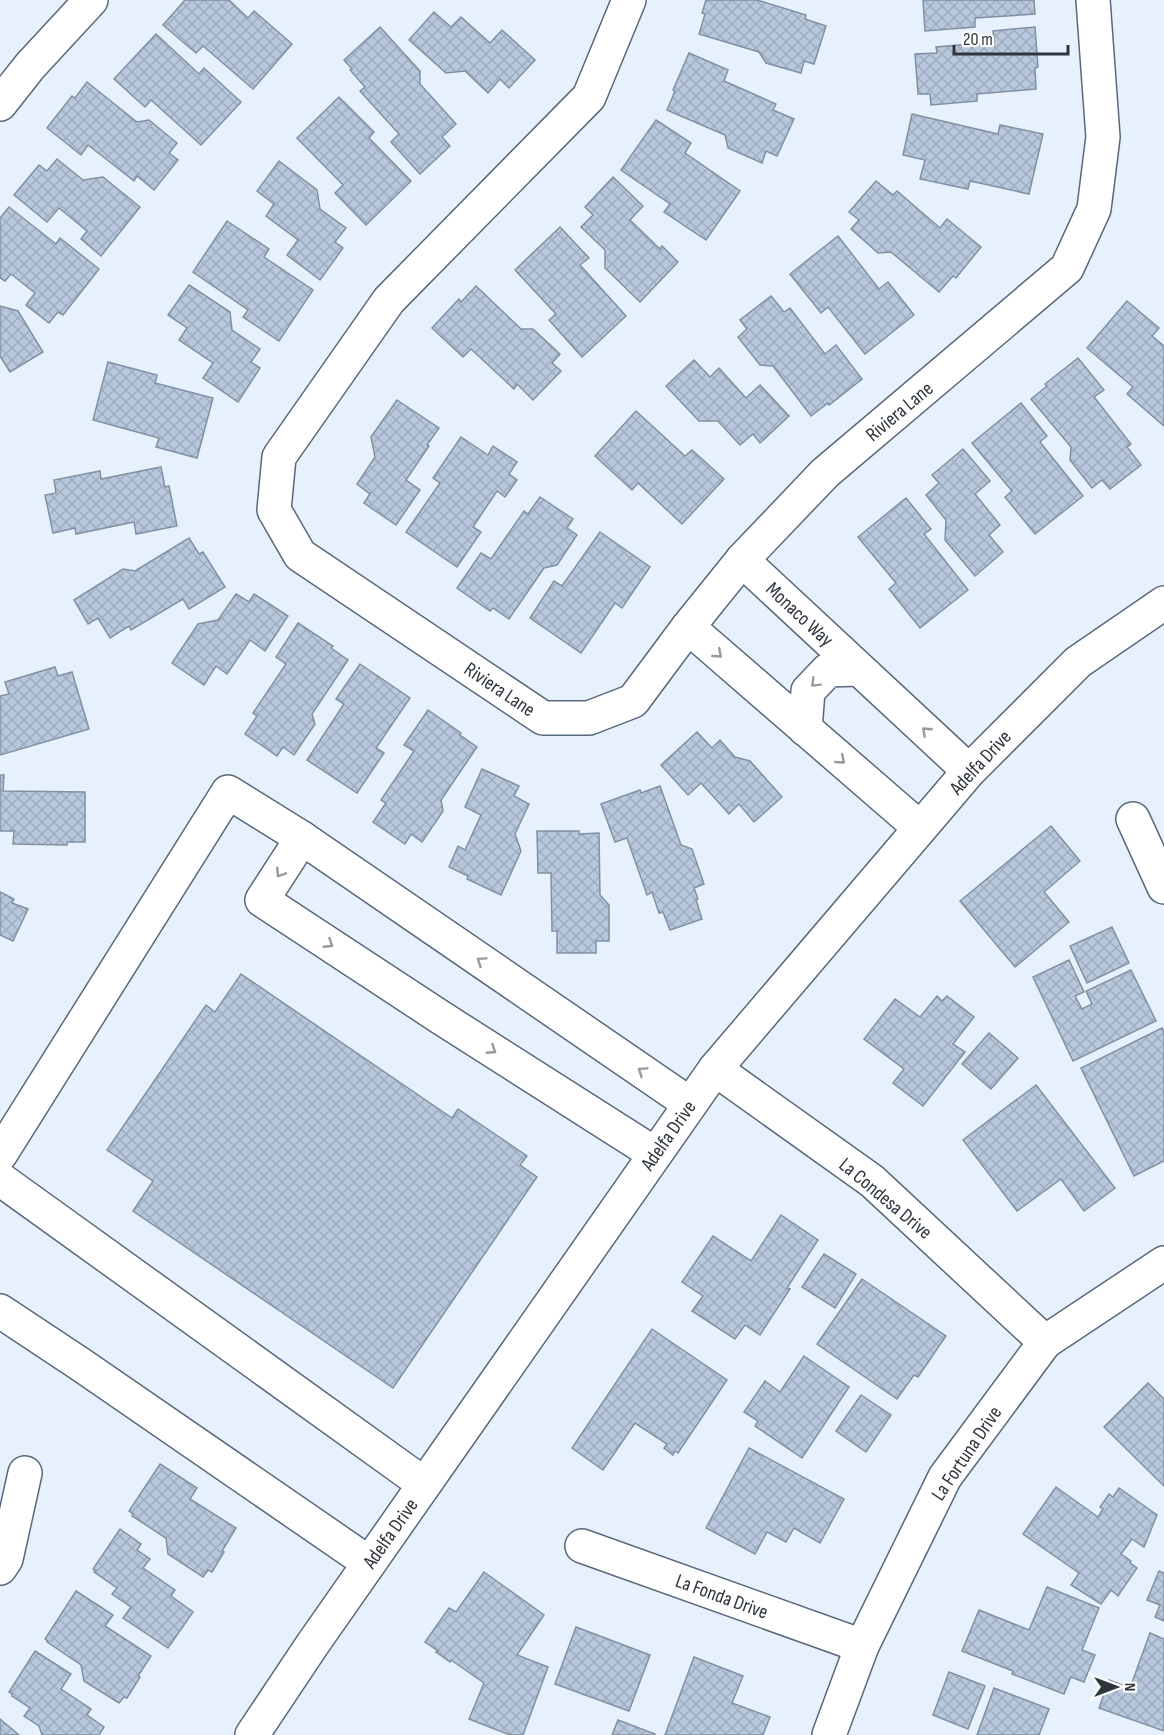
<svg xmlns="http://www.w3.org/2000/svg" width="1164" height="1735" font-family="'Sofia Sans Condensed',sans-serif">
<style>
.building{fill:url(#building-cross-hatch);stroke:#8191a3;stroke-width:1.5}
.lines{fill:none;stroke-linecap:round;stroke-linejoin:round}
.minor-casing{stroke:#59687a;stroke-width:36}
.minor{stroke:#fff;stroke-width:33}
.oneway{stroke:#969a9e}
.labels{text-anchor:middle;stroke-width:4.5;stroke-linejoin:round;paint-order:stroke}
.street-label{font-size:20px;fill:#2e353c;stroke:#fdfdfd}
</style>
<defs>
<pattern id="building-cross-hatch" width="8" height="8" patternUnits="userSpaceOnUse" patternTransform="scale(1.5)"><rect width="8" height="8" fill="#b7c8dc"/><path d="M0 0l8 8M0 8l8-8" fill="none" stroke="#9eacbe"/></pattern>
</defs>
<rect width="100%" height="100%" fill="#e6f1fd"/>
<g class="building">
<path d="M 185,0 L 229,0 L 248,18 L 254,11 L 292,44 L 253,89 L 203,46 L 196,53 L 163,25 Z"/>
<path d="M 706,0 L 757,0 L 806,15 L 805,19 L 826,26 L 814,64 L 804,61 L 801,73 L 766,63 L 759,52 L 699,34 L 705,14 L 702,13 Z"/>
<path d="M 923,0 L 1034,0 L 1035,14 L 975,18 L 975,27 L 925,31 Z"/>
<path d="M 434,12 L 451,27 L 461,17 L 490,43 L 502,30 L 535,60 L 509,88 L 500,79 L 488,93 L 465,71 L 446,73 L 409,40 Z"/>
<path d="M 380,27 L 420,71 L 420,84 L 456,124 L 442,137 L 450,146 L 420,174 L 391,142 L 399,134 L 360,91 L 365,87 L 350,70 L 352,69 L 344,60 Z"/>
<path d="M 1035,27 L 1038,67 L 1035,68 L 1036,89 L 977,94 L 977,101 L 931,105 L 930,94 L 918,94 L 915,54 L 937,53 L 936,47 L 994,42 L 993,31 Z"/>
<path d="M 156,34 L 199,74 L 204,68 L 241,102 L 201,145 L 151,100 L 145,107 L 114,79 Z"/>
<path d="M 689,53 L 728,70 L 724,81 L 776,104 L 773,110 L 794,119 L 777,156 L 766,151 L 762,163 L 728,148 L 725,135 L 667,110 L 675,91 L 673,90 Z"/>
<path d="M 87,82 L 137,122 L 149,120 L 177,143 L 169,153 L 178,160 L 154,190 L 137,176 L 134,181 L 88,145 L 81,155 L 47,128 L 72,96 L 75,98 Z"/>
<path d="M 339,97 L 374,132 L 369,138 L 411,181 L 366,225 L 335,193 L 343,185 L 297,138 Z"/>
<path d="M 912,114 L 998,134 L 1000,125 L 1043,134 L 1029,194 L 970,181 L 968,189 L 920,179 L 925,160 L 903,155 Z"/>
<path d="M 656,120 L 691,143 L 685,153 L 740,191 L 706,240 L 664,212 L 670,204 L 621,170 Z"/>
<path d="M 57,159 L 83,180 L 103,177 L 140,207 L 101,256 L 81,239 L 87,231 L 59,208 L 47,222 L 14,195 L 39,165 L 47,171 Z"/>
<path d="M 279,161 L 317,190 L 320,209 L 346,228 L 335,242 L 343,248 L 320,280 L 287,255 L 298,240 L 266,216 L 274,204 L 257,191 Z"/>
<path d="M 613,177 L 643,206 L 630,220 L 660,249 L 662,246 L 678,262 L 640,302 L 605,268 L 605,250 L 581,227 L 593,215 L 585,207 Z"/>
<path d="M 876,181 L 893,195 L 897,191 L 940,228 L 947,219 L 981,247 L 956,278 L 953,276 L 939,292 L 891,252 L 878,253 L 851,229 L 859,220 L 849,212 Z"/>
<path d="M 9,207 L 56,244 L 60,238 L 99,269 L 63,315 L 58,312 L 49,323 L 26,305 L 35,293 L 11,274 L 5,281 L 0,278 L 0,218 Z"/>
<path d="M 227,221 L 269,249 L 264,257 L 313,290 L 279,341 L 243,317 L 248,310 L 193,272 Z"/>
<path d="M 560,227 L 589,258 L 580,265 L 626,316 L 582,357 L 549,320 L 556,314 L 515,270 Z"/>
<path d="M 838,236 L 879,289 L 888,282 L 914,315 L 865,354 L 828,307 L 821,313 L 790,274 Z"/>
<path d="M 189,285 L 230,312 L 232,330 L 260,349 L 251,362 L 260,368 L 238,402 L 203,378 L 213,363 L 179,340 L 187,328 L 168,315 Z"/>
<path d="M 476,286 L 521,329 L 533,329 L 560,354 L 552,363 L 561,371 L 533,400 L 517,384 L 514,389 L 471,349 L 463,357 L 432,328 L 459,299 L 461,302 Z"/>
<path d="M 771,296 L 784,312 L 790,308 L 825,354 L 836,345 L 862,379 L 829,405 L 828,403 L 811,416 L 773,366 L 760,365 L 738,337 L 747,329 L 740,320 Z"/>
<path d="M 1127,301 L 1159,328 L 1152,336 L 1164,346 L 1164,426 L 1127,394 L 1133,387 L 1087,348 Z"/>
<path d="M 0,306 L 18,311 L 43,352 L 10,372 L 0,356 Z"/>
<path d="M 1078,358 L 1104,390 L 1094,397 L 1131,444 L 1127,447 L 1141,465 L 1110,489 L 1102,480 L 1092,488 L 1070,460 L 1071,447 L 1031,399 L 1047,386 L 1045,384 Z"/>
<path d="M 694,360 L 710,377 L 719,368 L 746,398 L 760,385 L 789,416 L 760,443 L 753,434 L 740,445 L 718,421 L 699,421 L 666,386 Z"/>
<path d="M 108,362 L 157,375 L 155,383 L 213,398 L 197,458 L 156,447 L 159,438 L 93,420 Z"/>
<path d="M 397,400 L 439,428 L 427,445 L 429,446 L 406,480 L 420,490 L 396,525 L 364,503 L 370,494 L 357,484 L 375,457 L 371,437 Z"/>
<path d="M 1021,403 L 1047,436 L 1040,442 L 1083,496 L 1035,534 L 1005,497 L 1012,491 L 972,443 Z"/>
<path d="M 636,411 L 685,456 L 692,450 L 724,479 L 682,524 L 638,483 L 632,490 L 595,456 Z"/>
<path d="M 461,437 L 488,455 L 493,446 L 517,462 L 509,474 L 517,480 L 505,497 L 497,491 L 473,527 L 481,532 L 457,567 L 406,532 L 440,483 L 433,478 Z"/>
<path d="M 963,449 L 990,481 L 975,494 L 1000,525 L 989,535 L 1003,552 L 975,576 L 945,540 L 946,520 L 926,495 L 939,483 L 932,475 Z"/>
<path d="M 161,467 L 165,487 L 169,486 L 177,526 L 136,534 L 134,522 L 76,534 L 75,528 L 53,533 L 45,495 L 56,493 L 54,480 L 100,471 L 101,479 Z"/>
<path d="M 540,497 L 573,519 L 567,528 L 577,535 L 557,565 L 544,568 L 509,619 L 493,608 L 490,611 L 457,588 L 481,553 L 491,559 L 524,511 L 528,514 Z"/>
<path d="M 906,498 L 931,529 L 924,534 L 968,590 L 920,628 L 889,589 L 896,583 L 858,537 Z"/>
<path d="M 600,532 L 650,567 L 622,608 L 615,603 L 581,653 L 530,618 L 554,581 L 562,586 Z"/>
<path d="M 189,538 L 199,554 L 203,552 L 225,587 L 189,609 L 183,599 L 131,630 L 129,626 L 110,638 L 98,618 L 88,624 L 74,600 L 123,569 L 135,571 Z"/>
<path d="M 236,594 L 249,602 L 254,594 L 288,616 L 265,651 L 250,640 L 227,674 L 216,666 L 204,685 L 172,663 L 198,624 L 218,620 Z"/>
<path d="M 298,623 L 333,646 L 331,648 L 348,660 L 312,714 L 315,724 L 294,755 L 283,747 L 277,756 L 245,734 L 257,716 L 253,713 L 286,664 L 276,657 Z"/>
<path d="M 360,664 L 410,698 L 376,748 L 384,753 L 357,793 L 307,760 L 344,704 L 336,699 Z"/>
<path d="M 55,667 L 58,676 L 72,672 L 89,729 L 0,755 L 0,696 L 9,694 L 5,682 Z"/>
<path d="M 428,710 L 461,733 L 460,735 L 477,747 L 441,800 L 443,811 L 422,842 L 411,834 L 405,844 L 373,822 L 386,803 L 381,800 L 414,751 L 404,745 Z"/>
<path d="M 697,732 L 712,748 L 720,740 L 735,757 L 750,761 L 782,797 L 754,822 L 739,804 L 729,814 L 701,783 L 688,795 L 661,765 Z"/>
<path d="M 482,769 L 519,786 L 514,796 L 529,804 L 515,834 L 521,851 L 501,895 L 467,879 L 468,876 L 449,867 L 458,846 L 465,850 L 481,815 L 465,807 Z"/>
<path d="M 0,775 L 4,775 L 3,791 L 85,792 L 85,842 L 67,842 L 67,845 L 13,844 L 14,831 L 0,831 Z"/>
<path d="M 660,786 L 681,845 L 692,849 L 704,884 L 694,888 L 698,899 L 696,900 L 702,919 L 670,930 L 663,912 L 659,913 L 652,892 L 647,895 L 627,838 L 615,842 L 601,804 L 640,790 L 641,793 Z"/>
<path d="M 1051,826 L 1080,861 L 1044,892 L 1069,922 L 1015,967 L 960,901 Z"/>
<path d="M 537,831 L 579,831 L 579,834 L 599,833 L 600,895 L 609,905 L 609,941 L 596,941 L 596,953 L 557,953 L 557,931 L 552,931 L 551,873 L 538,873 Z"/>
<path d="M 0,892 L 14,899 L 12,903 L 28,909 L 13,941 L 0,935 Z"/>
<path d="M 1112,927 L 1129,963 L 1087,983 L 1070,946 Z"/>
<path d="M 1069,960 L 1084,992 L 1075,996 L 1082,1009 L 1092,1004 L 1086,991 L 1131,970 L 1156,1021 L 1073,1061 L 1033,977 Z"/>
<path d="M 241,974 L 452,1118 L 458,1109 L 527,1156 L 520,1165 L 537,1177 L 393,1388 L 133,1211 L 153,1181 L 107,1150 L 206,1005 L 215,1012 Z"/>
<path d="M 937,996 L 942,1001 L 947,996 L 974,1017 L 953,1044 L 965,1052 L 923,1106 L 893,1083 L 904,1069 L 864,1039 L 895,999 L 920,1017 Z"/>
<path d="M 1162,1028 L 1164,1031 L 1164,1161 L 1134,1176 L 1081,1068 Z"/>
<path d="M 989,1033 L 1018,1058 L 991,1089 L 962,1064 Z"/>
<path d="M 1036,1085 L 1115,1188 L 1084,1211 L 1061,1179 L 1017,1211 L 963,1140 Z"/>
<path d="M 781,1215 L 818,1240 L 787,1288 L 790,1289 L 760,1335 L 745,1325 L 735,1339 L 692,1311 L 703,1296 L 682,1282 L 713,1236 L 751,1261 Z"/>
<path d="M 824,1254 L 856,1274 L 835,1308 L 802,1287 Z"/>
<path d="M 862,1279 L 946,1336 L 918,1377 L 914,1375 L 897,1399 L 817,1344 Z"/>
<path d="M 652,1329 L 727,1380 L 678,1453 L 675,1451 L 673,1455 L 664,1448 L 667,1444 L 635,1423 L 603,1470 L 572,1448 Z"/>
<path d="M 804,1356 L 849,1387 L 802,1458 L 755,1426 L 758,1421 L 744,1412 L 765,1381 L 780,1392 Z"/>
<path d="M 1148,1383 L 1164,1399 L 1164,1486 L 1104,1427 Z"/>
<path d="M 861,1395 L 891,1415 L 866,1452 L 836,1431 Z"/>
<path d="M 749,1448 L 844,1499 L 820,1543 L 794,1528 L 786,1542 L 767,1532 L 755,1554 L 706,1528 Z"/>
<path d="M 160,1464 L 197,1488 L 190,1499 L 236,1528 L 222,1551 L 224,1552 L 212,1572 L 208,1570 L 203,1577 L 168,1554 L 166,1538 L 132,1516 L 133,1514 L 129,1511 Z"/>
<path d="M 1056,1487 L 1098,1517 L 1103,1509 L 1100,1507 L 1109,1494 L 1113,1497 L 1119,1488 L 1157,1515 L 1144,1547 L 1132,1539 L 1121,1554 L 1131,1561 L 1130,1563 L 1137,1568 L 1118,1596 L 1111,1590 L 1101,1604 L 1071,1585 L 1079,1573 L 1023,1534 Z"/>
<path d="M 120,1529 L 141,1544 L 137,1550 L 150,1559 L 143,1568 L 175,1590 L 171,1596 L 193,1612 L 168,1648 L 123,1618 L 131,1607 L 112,1594 L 117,1588 L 94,1572 L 96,1570 L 93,1569 Z"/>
<path d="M 1159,1571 L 1164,1573 L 1164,1621 L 1155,1617 L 1160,1605 L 1147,1600 Z"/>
<path d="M 484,1572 L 544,1615 L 517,1655 L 548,1667 L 523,1735 L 510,1735 L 469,1719 L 484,1683 L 451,1660 L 450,1662 L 436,1652 L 438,1651 L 425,1642 L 449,1608 L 456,1612 Z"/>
<path d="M 1047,1587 L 1099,1608 L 1082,1650 L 1095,1655 L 1084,1682 L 1071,1677 L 1064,1694 L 1012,1674 L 1013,1671 L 962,1651 L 979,1610 L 1029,1630 Z"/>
<path d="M 76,1591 L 113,1615 L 105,1626 L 151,1656 L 138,1676 L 140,1677 L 127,1698 L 124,1697 L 119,1703 L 84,1681 L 81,1665 L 47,1642 L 48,1641 L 45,1639 Z"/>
<path d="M 576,1627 L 650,1655 L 629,1711 L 555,1684 Z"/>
<path d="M 1150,1633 L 1164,1639 L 1164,1731 L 1099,1708 L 1109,1680 L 1130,1688 Z"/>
<path d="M 35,1651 L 71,1674 L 61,1689 L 91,1709 L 87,1715 L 104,1727 L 99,1735 L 42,1735 L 39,1726 L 24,1716 L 30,1708 L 12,1696 L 12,1694 L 9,1692 Z"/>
<path d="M 694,1657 L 743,1676 L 732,1703 L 770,1717 L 763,1735 L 665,1735 Z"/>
<path d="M 949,1672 L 985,1686 L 968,1729 L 933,1715 Z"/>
<path d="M 994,1688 L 1049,1709 L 1039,1735 L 977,1735 Z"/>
<path d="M 0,1719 L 19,1735 L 0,1735 Z"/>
<path d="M 618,1720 L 655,1734 L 654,1735 L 612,1735 Z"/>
</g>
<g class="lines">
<defs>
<g id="minor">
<path d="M 629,0 L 589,97 L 389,300 L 279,457 L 274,510 L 300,555 L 543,718 L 589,718 L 633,701 L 688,627 L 742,560 L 825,473 L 1067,268 L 1094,209 L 1103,137 L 1093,0"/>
<path d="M 0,104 L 30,66 L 91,0"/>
<path d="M 742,560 L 969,771"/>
<path d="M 688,627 L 920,828"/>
<path d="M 805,729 L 808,691 L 828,670 L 858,669"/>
<path d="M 1133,819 L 1164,887"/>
<path d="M 715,1069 L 872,1181 L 1045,1342"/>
<path d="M 655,1154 L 440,1017 L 262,900 L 302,838 L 690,1104"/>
<path d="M 0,1155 L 228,792 L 302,838"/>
<path d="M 0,1179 L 424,1484"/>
<path d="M 0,1311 L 80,1364 L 369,1563"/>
<path d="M 582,1546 L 862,1646"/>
<path d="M 0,1568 L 6,1559 L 25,1473"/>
<path d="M 252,1735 L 312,1645 L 715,1069 L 969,771 L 1078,662 L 1164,603"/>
<path d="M 829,1735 L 862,1646 L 945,1477 L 1045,1342 L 1164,1263"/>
</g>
</defs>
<use href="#minor" class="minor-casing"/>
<use href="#minor" class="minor"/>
</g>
<defs><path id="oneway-chevron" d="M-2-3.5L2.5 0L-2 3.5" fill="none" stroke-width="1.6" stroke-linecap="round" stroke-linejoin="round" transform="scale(1.5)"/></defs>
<g class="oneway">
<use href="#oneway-chevron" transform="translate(718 654) rotate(41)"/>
<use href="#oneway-chevron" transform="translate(815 683) rotate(135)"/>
<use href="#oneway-chevron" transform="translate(926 731) rotate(-137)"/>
<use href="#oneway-chevron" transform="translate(841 760) rotate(41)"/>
<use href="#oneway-chevron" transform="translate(280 873) rotate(123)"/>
<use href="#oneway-chevron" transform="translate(329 944) rotate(33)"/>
<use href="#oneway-chevron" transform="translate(481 961) rotate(-146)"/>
<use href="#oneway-chevron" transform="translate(492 1050) rotate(33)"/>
<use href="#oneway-chevron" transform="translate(642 1071) rotate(-146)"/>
</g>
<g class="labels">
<g class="street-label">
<text transform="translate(899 411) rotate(-40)" y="7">Riviera Lane</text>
<text transform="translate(800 614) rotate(43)" y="7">Monaco Way</text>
<text transform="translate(500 689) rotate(34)" y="7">Riviera Lane</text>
<text transform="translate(980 762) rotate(-47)" y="7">Adelfa Drive</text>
<text transform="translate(668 1135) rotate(-55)" y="7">Adelfa Drive</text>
<text transform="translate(886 1198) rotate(40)" y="7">La Condesa Drive</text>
<text transform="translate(966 1453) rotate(-56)" y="7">La Fortuna Drive</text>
<text transform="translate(390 1533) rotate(-55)" y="7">Adelfa Drive</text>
<text transform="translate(722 1596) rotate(20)" y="7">La Fonda Drive</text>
</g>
</g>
<g transform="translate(1116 1687) rotate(90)" stroke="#fdfdfd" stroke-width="4.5" paint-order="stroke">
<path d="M0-4.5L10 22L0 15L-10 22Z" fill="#2e353c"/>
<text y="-9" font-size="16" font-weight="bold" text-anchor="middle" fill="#2e353c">N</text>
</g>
<path d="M954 45v9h114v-9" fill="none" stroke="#2e353c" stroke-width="3"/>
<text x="963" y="45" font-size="18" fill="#2e353c" stroke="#fdfdfd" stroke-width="4.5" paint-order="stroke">20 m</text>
</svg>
